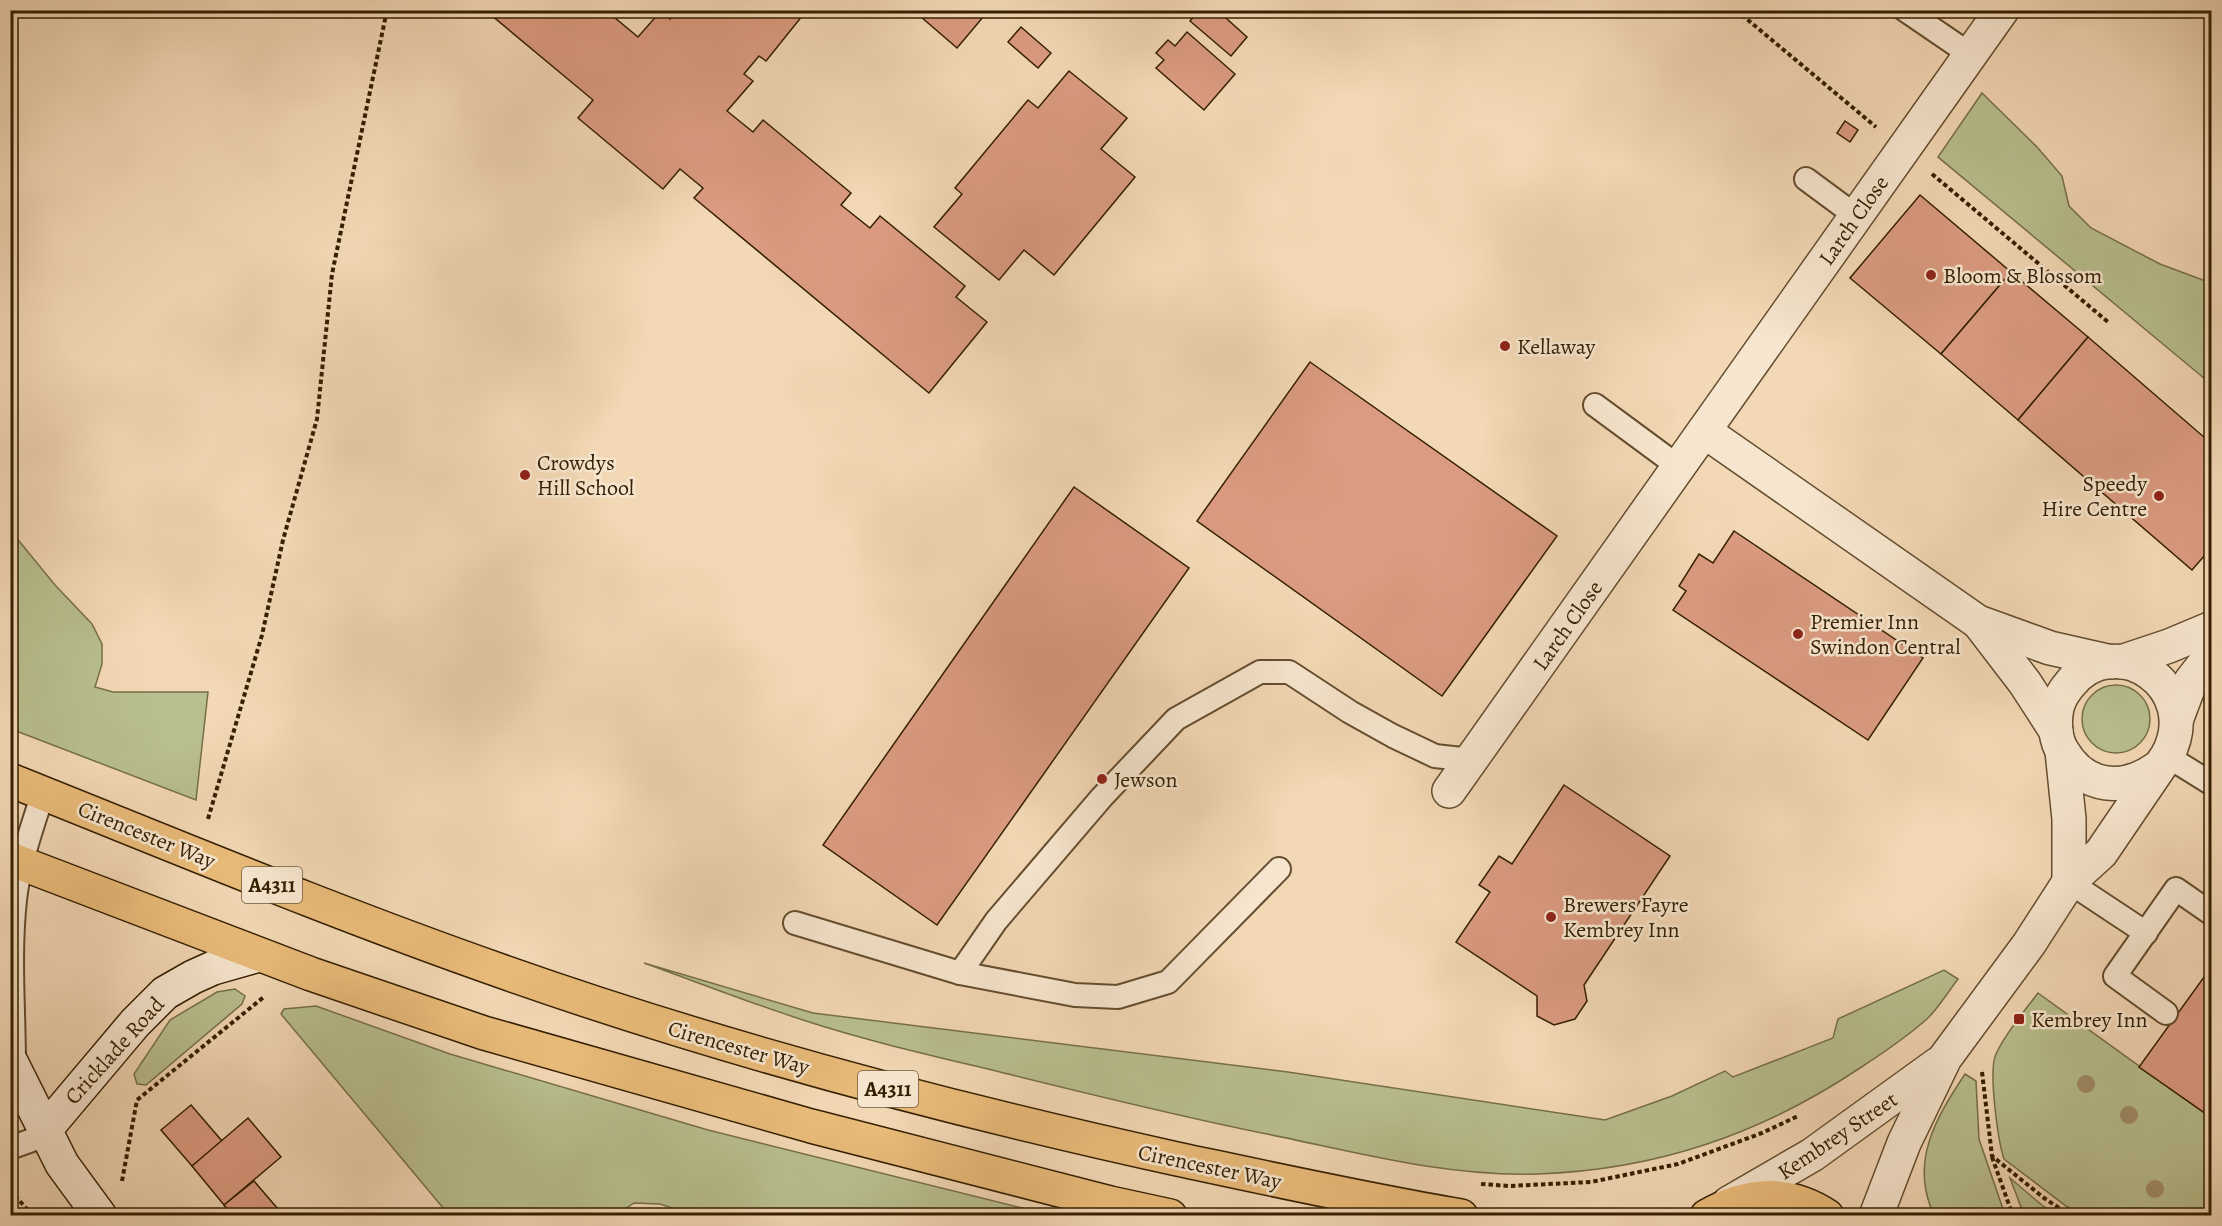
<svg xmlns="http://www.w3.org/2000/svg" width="2222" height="1226" font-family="Alegreya,serif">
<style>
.green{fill:#b9bf8e;stroke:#766f48;stroke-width:1.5}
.building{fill:#db9b80;stroke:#341f01;stroke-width:1.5}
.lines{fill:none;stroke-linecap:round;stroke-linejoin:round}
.lane-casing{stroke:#644d2e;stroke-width:26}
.street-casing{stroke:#644d2e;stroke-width:36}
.secondary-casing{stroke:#341f01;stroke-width:36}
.primary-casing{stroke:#341f01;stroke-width:36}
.path{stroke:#341f01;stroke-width:4;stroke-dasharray:4.5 3;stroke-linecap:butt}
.lane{stroke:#f7e6cf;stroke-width:22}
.street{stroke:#f7e6cf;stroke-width:33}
.secondary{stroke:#f7e6cf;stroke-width:33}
.primary{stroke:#eabc7a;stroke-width:33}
.tree{fill:#a08d69}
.poi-dot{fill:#8f2418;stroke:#f7e6cf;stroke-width:2}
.labels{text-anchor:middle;stroke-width:5;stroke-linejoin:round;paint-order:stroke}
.shield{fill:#f7e6cf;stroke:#6e5b3f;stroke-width:1.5}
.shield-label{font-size:21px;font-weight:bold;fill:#341f01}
.street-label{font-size:22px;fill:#341f01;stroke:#f7e6cf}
.poi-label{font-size:22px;fill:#341f01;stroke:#f7e6cf;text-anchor:start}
</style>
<rect width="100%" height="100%" fill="#f3d8b5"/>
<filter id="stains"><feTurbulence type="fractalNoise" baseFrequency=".00333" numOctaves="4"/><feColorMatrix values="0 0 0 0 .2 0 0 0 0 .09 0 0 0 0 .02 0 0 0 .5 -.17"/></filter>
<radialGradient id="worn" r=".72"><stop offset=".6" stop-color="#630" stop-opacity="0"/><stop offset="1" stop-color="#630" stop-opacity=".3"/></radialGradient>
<g class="green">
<path d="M 1982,93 L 2037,147 L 2062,176 L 2069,206 L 2091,228 L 2160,264 L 2211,283 L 2211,384 L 1938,157 Z"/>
<path d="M 10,530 L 55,585 L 92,624 L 102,644 L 102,664 L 95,687 L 113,692 L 208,692 L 196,800 L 11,729 Z"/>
<circle cx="2116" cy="719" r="34"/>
<path d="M 644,963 L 813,1013 L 1288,1072 L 1605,1120 L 1672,1096 L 1725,1071 L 1733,1077 L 1833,1038 L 1838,1019 L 1944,970 L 1958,979 C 1948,992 1939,1007 1928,1018 C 1907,1037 1883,1053 1860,1068 C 1761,1134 1657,1170 1537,1174 C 1446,1177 1356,1152 1267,1134 C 1177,1116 1089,1094 1000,1072 C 934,1056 867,1041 803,1020 C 750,1003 697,982 644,963 Z"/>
<path d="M 235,989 L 245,996 L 242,1004 L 146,1085 L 137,1084 L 134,1074 L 170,1020 L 217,992 Z"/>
<path d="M 2038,993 L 2211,1118 L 2211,1215 L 2082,1215 L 2066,1206 L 2004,1159 C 1998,1141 1988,1070 1996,1054 C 2006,1032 2024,1012 2038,993 Z"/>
<path d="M 316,1006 L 450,1054 L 708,1130 L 1050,1215 L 697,1216 L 660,1204 L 634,1203 L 616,1215 L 449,1215 L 281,1014 L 284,1009 Z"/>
<path d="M 1965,1074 L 1976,1081 L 1979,1139 L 2005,1215 L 1934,1215 C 1909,1162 1936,1118 1965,1074 Z"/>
<path d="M 2010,1178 L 2043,1206 L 2058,1215 L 2024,1215 Z"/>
</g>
<g class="building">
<path d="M 485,10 L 609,10 L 608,12 L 638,37 L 660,12 L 670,19 L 677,10 L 807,10 L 766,61 L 759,56 L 744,74 L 753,81 L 727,111 L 753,132 L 763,120 L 851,193 L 841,205 L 870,228 L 880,216 L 965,286 L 956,297 L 987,322 L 929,393 L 694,198 L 703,188 L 680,169 L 663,189 L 578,118 L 593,100 Z"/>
<path d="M 913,10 L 989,10 L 957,48 Z"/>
<path d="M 1199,10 L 1217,10 L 1247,37 L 1231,56 L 1190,21 Z"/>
<path d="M 1021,27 L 1051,53 L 1038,68 L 1008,42 Z"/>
<path d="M 1187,32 L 1235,74 L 1204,110 L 1156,68 L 1164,60 L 1156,53 L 1168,40 L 1175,46 Z"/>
<path d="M 1069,71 L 1127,118 L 1101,149 L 1135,177 L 1054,275 L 1024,250 L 999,280 L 934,227 L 962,194 L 955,188 L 1028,100 L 1038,108 Z"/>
<path d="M 1845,121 L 1858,130 L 1850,142 L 1837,133 Z"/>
<path d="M 1920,195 L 2011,272 L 1941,354 L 1850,278 Z"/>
<path d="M 2011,272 L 2088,337 L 2018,420 L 1941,354 Z"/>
<path d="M 2088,337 L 2212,444 L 2212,547 L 2192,570 L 2018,420 Z"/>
<path d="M 1310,362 L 1557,536 L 1442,696 L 1197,521 Z"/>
<path d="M 1074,487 L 1189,568 L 937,925 L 823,845 Z"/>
<path d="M 1734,531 L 1923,658 L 1868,740 L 1673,610 L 1686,591 L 1679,586 L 1699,554 L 1713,563 Z"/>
<path d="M 1564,785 L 1670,856 L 1584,985 L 1587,1001 L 1575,1019 L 1554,1025 L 1537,1016 L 1537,996 L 1456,942 L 1490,892 L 1479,885 L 1499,856 L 1512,864 Z"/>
<path d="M 2212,966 L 2212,1118 L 2139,1067 Z"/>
<path d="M 191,1105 L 222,1141 L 192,1166 L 161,1130 Z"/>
<path d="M 248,1118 L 281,1157 L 224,1205 L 192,1166 Z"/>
<path d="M 254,1181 L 284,1216 L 233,1216 L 224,1205 Z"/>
</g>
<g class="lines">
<defs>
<g id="lane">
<path d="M 1905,10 L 1971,55"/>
<path d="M 1806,179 L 1856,216"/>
<path d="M 1595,405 L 1679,467"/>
<path d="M 2167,756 L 2212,784"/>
<path d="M 2069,882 L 2146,933"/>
<path d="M 795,923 L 960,973 L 996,921 L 1102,797 L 1176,719 L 1260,672 L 1289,672 L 1350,712 L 1393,736 L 1435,756 L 1471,760"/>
<path d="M 960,973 L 1075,995 L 1118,997 L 1168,982 L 1279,869"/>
<path d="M 2166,1013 L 2115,976 L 2176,889 L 2212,914"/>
<path d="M 14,1065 C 14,1010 9,955 15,900 C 19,863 32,828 43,793"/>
<path d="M 10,1148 L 46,1135"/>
</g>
<g id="street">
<path d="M 1704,431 L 1978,622 L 2050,648 L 2112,662"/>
<path d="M 1979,623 L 2025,683 L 2056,731"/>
<path d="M 2121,662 L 2169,646 L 2212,628"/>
<path d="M 2177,718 L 2191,681 L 2212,654"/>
<path d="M 2062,751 L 2069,819 L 2069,882"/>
<path d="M 1449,791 L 2002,10"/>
<path d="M 1729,1203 L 1812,1155 L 1938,1064"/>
<path d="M 1876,1216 L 1904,1143 L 1945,1058 L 2029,944 L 2069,882 L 2101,853 L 2167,756 C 2205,687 2115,627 2070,684 C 2064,691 2059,699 2057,708 C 2054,722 2055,740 2063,752 C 2085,789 2124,792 2157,768"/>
</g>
<g id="secondary">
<path d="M 10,1060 L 62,1164 L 100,1216"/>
<path d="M 44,1131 L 135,1023 L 165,993 L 193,977 L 213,968 L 259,955"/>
</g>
<g id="primary">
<path d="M 10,780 C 173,845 335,913 501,971 C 722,1049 949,1109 1177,1159 C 1271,1179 1366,1200 1461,1216"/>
<path d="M 10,859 L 311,974 L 484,1033 L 811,1126 L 1110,1203 L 1170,1216"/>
<path d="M 1707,1216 C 1747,1193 1788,1190 1827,1216"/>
</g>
</defs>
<use href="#lane" class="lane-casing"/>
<use href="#street" class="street-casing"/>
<use href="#secondary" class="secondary-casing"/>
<use href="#primary" class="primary-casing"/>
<g class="path">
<path d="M 1736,10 L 1876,127"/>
<path d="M 1932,174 L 2108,322"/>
<path d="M 208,819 L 262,635 L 283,540 L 317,419 L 332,274 L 387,10"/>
<path d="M 1982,1072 L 1992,1156 L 2044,1198 L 2071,1216"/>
<path d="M 1992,1157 L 2013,1216"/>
<path d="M 122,1181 L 137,1100 L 265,996"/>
<path d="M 1481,1184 L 1509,1186 L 1591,1182 L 1678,1164 L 1762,1133 L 1798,1116"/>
<path d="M 10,1190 L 33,1216"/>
</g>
<use href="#lane" class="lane"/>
<use href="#street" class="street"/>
<use href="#secondary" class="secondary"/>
<use href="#primary" class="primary"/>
</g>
<g class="tree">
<circle cx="2086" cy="1084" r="9"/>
<circle cx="2129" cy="1115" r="9"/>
<circle cx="2155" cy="1189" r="9"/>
</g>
<g class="poi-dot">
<circle cx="1931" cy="275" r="6"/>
<circle cx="1505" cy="346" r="6"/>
<circle cx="525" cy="475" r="6"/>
<circle cx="2159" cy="496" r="6"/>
<circle cx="1798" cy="634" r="6"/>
<circle cx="1102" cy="779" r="6"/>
<circle cx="1551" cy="917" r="6"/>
<rect x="2013" y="1013" width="12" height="12" rx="3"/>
</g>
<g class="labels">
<g class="shield">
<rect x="242" y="867" width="60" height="36" rx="4.5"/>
<rect x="858" y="1071" width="60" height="36" rx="4.5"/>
</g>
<g class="shield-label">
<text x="272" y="892">A4311</text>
<text x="888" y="1096">A4311</text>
</g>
<g class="street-label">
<text transform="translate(1853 220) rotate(-55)" y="8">Larch Close</text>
<text transform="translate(1567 625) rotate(-55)" y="8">Larch Close</text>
<text transform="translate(147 834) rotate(22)" y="8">Cirencester Way</text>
<text transform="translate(739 1047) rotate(16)" y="8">Cirencester Way</text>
<text transform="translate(114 1050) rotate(-48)" y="8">Cricklade Road</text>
<text transform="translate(1837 1135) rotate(-34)" y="8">Kembrey Street</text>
<text transform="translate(1210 1166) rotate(12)" y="8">Cirencester Way</text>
</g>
<g class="poi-label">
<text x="1943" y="283">Bloom &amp; Blossom</text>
<text x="1517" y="354">Kellaway</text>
<text x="537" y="470">Crowdys<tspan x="537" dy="25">Hill School</tspan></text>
<text x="2147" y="491" text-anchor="end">Speedy<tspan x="2147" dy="25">Hire Centre</tspan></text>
<text x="1810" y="629">Premier Inn<tspan x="1810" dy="25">Swindon Central</tspan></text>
<text x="1114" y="787">Jewson</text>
<text x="1563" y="912">Brewers Fayre<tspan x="1563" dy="25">Kembrey Inn</tspan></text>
<text x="2031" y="1027">Kembrey Inn</text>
</g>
</g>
<rect width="2222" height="1226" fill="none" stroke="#f3d8b5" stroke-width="36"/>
<rect x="12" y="12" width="2198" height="1202" fill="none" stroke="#341f01" stroke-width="3"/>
<rect x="18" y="18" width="2186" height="1190" fill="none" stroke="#341f01" stroke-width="1.5"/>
<rect width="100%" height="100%" filter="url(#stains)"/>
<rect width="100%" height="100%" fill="url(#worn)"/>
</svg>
